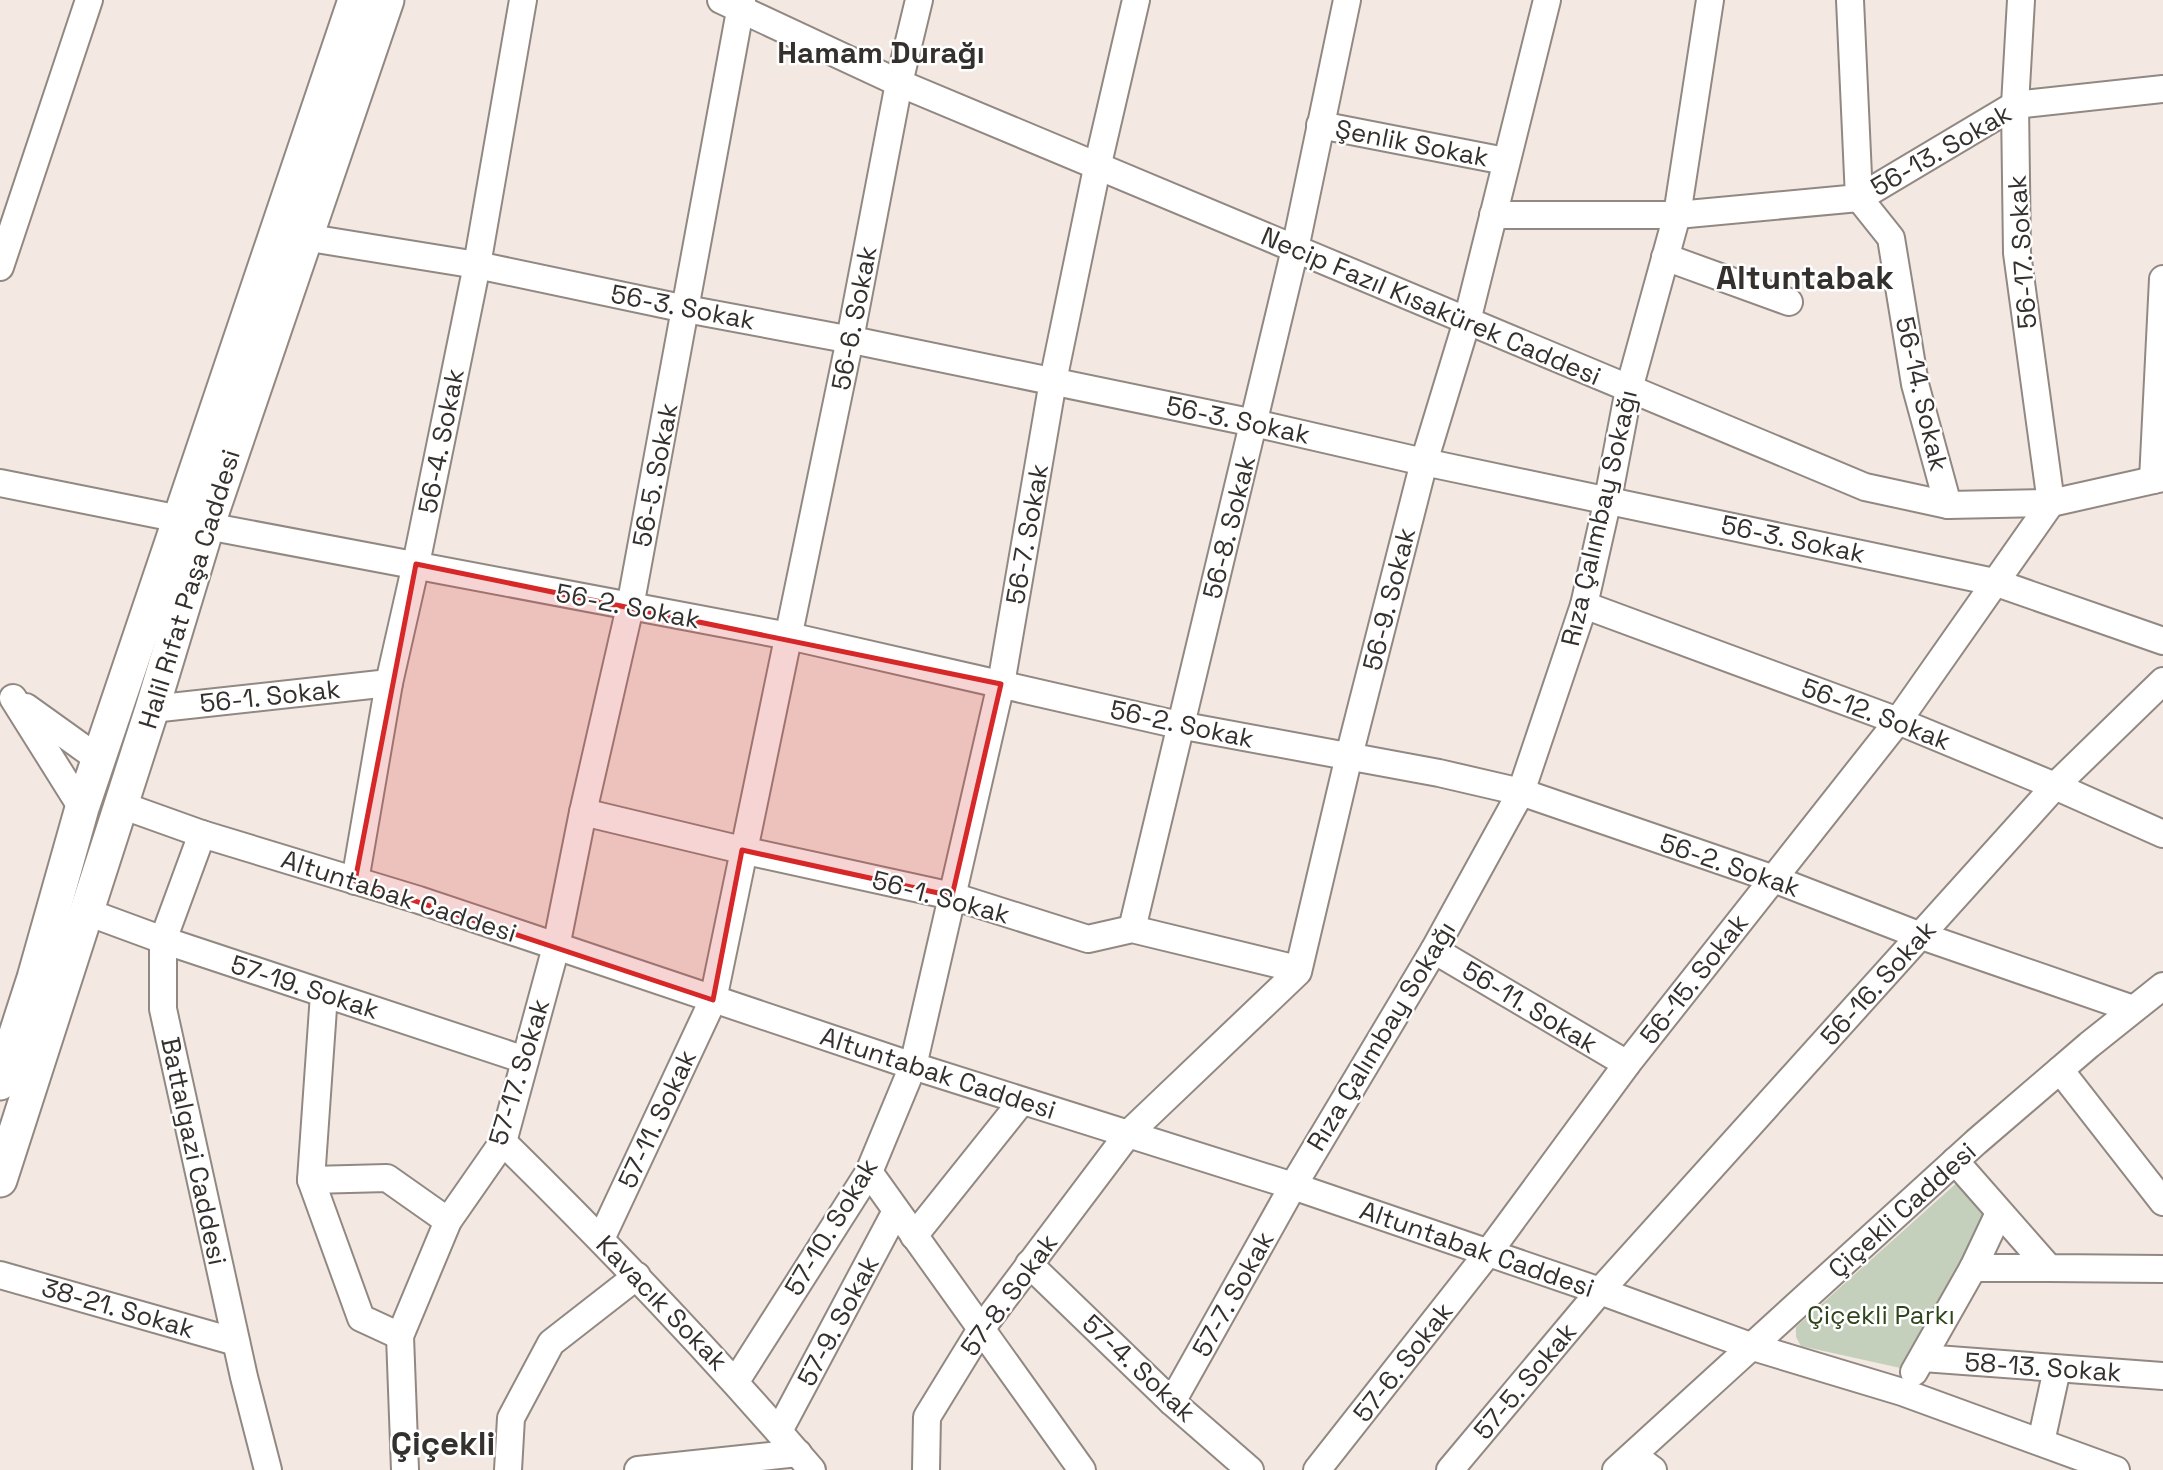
<svg xmlns="http://www.w3.org/2000/svg" width="2163" height="1470" font-family="'Space Grotesk',sans-serif">
<style>
.green{fill:#c4cfbc}
.lines{fill:none;stroke-linecap:round;stroke-linejoin:round}
.minor-casing{stroke:#928882;stroke-width:30}
.major-casing{stroke:#928882;stroke-width:37}
.minor{stroke:#fff;stroke-width:26}
.major{stroke:#fff;stroke-width:33}
.marked{fill:#d62828;fill-opacity:0.2;stroke:#d62828;stroke-width:5;stroke-linejoin:round}
.labels{text-anchor:middle;stroke-width:5;stroke-linejoin:round;paint-order:stroke}
.street-label{font-size:26px;fill:#34302e;stroke:#fff}
.park-label{font-size:26px;fill:#2e451a;stroke:#fff}
.quarter-label{font-size:30px;font-weight:bold;fill:#34302e;stroke:#fff}
.district-label{font-size:33px;font-weight:bold;fill:#34302e;stroke:#fff}
</style>
<rect width="100%" height="100%" fill="#f3e9e2"/>
<path class="green" d="M 1960,1180 L 1990,1222 L 1905,1369 L 1801,1346 L 1796,1337 L 1796,1327 Z"/>
<g class="lines">
<defs>
<g id="minor">
<path d="M 721,0 L 899,83 L 1865,487 L 1948,505 L 2051,503 L 2163,478"/>
<path d="M 1850,0 L 1859,198 L 1891,238 L 1915,384 L 1948,505"/>
<path d="M 1320,125 L 1505,161"/>
<path d="M 1493,215 L 1677,215 L 1859,198 L 2015,105 L 2163,89"/>
<path d="M 304,237 L 477,265 L 686,309 L 857,341 L 1254,423 L 1424,462 L 1994,582 L 2163,641"/>
<path d="M 1665,257 L 1789,302"/>
<path d="M 0,267 L 89,0"/>
<path d="M 2153,480 L 2163,279"/>
<path d="M 0,483 L 180,519"/>
<path d="M 207,526 L 789,636 L 1179,725 L 1439,773 L 1521,792 L 1774,879 L 1916,934 L 2133,1009"/>
<path d="M 1584,605 L 1898,721 L 2055,786 L 2163,834"/>
<path d="M 13,698 L 82,808"/>
<path d="M 26,707 L 100,760"/>
<path d="M 152,709 L 389,683"/>
<path d="M 121,805 L 202,834 L 419,900 L 913,1066 L 1293,1186 L 1600,1291 L 1753,1347 L 1902,1392 L 2116,1470"/>
<path d="M 583,812 L 742,850 L 952,896 L 1088,939 L 1132,929 L 1297,969"/>
<path d="M 202,834 L 163,940 L 163,1009 L 244,1377 L 268,1470"/>
<path d="M 355,881 L 389,683 L 416,564 L 477,265 L 523,0"/>
<path d="M 87,912 L 163,940 L 525,1060"/>
<path d="M 1132,929 L 1295,249 L 1347,0"/>
<path d="M 1434,950 L 1627,1064"/>
<path d="M 324,994 L 311,1180 L 361,1318 L 400,1336"/>
<path d="M 2060,1070 L 2163,1202"/>
<path d="M 503,1142 C 611,1248 714,1356 812,1470"/>
<path d="M 1955,1161 L 2049,1268 L 2163,1269"/>
<path d="M 869,1172 L 1082,1470"/>
<path d="M 311,1180 L 387,1178 L 448,1221"/>
<path d="M 914,1236 L 1022,1101"/>
<path d="M 601,1239 L 713,1000 L 850,339 L 899,83 L 919,0"/>
<path d="M 1029,1264 L 1172,1402 L 1250,1470"/>
<path d="M 1973,1268 L 2049,1268"/>
<path d="M 0,1275 L 236,1342"/>
<path d="M 1923,1358 L 2163,1376"/>
<path d="M 1914,1372 L 1973,1268 L 1999,1213"/>
<path d="M 736,1381 L 869,1172 L 913,1066 L 1001,684 L 1053,381 L 1097,168 L 1136,0"/>
<path d="M 1172,1402 L 1293,1186 L 1434,950 L 1521,792 L 1584,605 L 1608,499 L 1629,389 L 1677,215 L 1710,0"/>
<path d="M 779,1431 L 896,1211"/>
<path d="M 2041,1442 L 2057,1369"/>
<path d="M 1633,1455 L 1653,1470"/>
<path d="M 405,1470 L 400,1336 L 448,1221 L 503,1142 L 556,947 L 583,812 L 630,607 L 742,0"/>
<path d="M 508,1470 L 511,1418 L 551,1343 L 637,1276"/>
<path d="M 638,1470 L 798,1453"/>
<path d="M 926,1470 L 927,1417 L 981,1329 L 1128,1134 L 1298,972 L 1349,756 L 1424,462 L 1467,321 L 1547,0"/>
<path d="M 1317,1470 L 1488,1253 L 1627,1064 L 1898,721 L 2051,503 L 2017,253 L 2015,105 L 2021,0"/>
<path d="M 1450,1470 L 1600,1291 L 2055,786 L 2163,681"/>
<path d="M 1616,1470 L 1976,1142 L 2089,1045 L 2163,986"/>
</g>
<g id="major">
<path d="M 0,1083 L 34,978 L 82,808 L 355,0"/>
<path d="M 0,1180 L 152,709 L 209,521 L 387,0"/>
</g>
</defs>
<use href="#minor" class="minor-casing"/>
<use href="#major" class="major-casing"/>
<use href="#minor" class="minor"/>
<use href="#major" class="major"/>
</g>
<path class="marked" d="M 416,564 L 1001,684 L 952,896 L 742,850 L 713,1000 L 355,881 Z"/>
<g class="labels">
<g class="street-label">
<text transform="translate(1412 143) rotate(11)" y="9">Şenlik Sokak</text>
<text transform="translate(1941 150) rotate(-30)" y="9">56-13. Sokak</text>
<text transform="translate(2022 252) rotate(-94)" y="9">56-17. Sokak</text>
<text transform="translate(1431 306) rotate(23)" y="9">Necip Fazıl Kısakürek Caddesi</text>
<text transform="translate(683 307) rotate(11)" y="9">56-3. Sokak</text>
<text transform="translate(854 318) rotate(-79)" y="9">56-6. Sokak</text>
<text transform="translate(1922 394) rotate(77)" y="9">56-14. Sokak</text>
<text transform="translate(1238 420) rotate(12)" y="9">56-3. Sokak</text>
<text transform="translate(441 441) rotate(-79)" y="9">56-4. Sokak</text>
<text transform="translate(655 475) rotate(-79)" y="9">56-5. Sokak</text>
<text transform="translate(1599 518) rotate(-77)" y="9">Rıza Çalımbay Sokağı</text>
<text transform="translate(1229 527) rotate(-76)" y="9">56-8. Sokak</text>
<text transform="translate(1027 534) rotate(-80)" y="9">56-7. Sokak</text>
<text transform="translate(1793 539) rotate(12)" y="9">56-3. Sokak</text>
<text transform="translate(189 589) rotate(-73)" y="9">Halil Rıfat Paşa Caddesi</text>
<text transform="translate(1389 599) rotate(-76)" y="9">56-9. Sokak</text>
<text transform="translate(628 606) rotate(11)" y="9">56-2. Sokak</text>
<text transform="translate(270 696) rotate(-6)" y="9">56-1. Sokak</text>
<text transform="translate(1876 714) rotate(21)" y="9">56-12. Sokak</text>
<text transform="translate(1182 724) rotate(12)" y="9">56-2. Sokak</text>
<text transform="translate(1730 865) rotate(19)" y="9">56-2. Sokak</text>
<text transform="translate(399 896) rotate(18)" y="9">Altuntabak Caddesi</text>
<text transform="translate(941 897) rotate(15)" y="9">56-1. Sokak</text>
<text transform="translate(1694 979) rotate(-52)" y="9">56-15. Sokak</text>
<text transform="translate(1878 983) rotate(-48)" y="9">56-16. Sokak</text>
<text transform="translate(305 987) rotate(18)" y="9">57-19. Sokak</text>
<text transform="translate(1530 1007) rotate(31)" y="9">56-11. Sokak</text>
<text transform="translate(1381 1036) rotate(-59)" y="9">Rıza Çalımbay Sokağı</text>
<text transform="translate(519 1072) rotate(-73)" y="9">57-17. Sokak</text>
<text transform="translate(938 1073) rotate(18)" y="9">Altuntabak Caddesi</text>
<text transform="translate(657 1119) rotate(-65)" y="9">57-11. Sokak</text>
<text transform="translate(194 1151) rotate(78)" y="9">Battalgazi Caddesi</text>
<text transform="translate(1902 1210) rotate(-42)" y="9">Çiçekli Caddesi</text>
<text transform="translate(831 1227) rotate(-59)" y="9">57-10. Sokak</text>
<text transform="translate(1477 1249) rotate(19)" y="9">Altuntabak Caddesi</text>
<text transform="translate(1233 1294) rotate(-61)" y="9">57-7. Sokak</text>
<text transform="translate(1009 1295) rotate(-54)" y="9">57-8. Sokak</text>
<text transform="translate(662 1303) rotate(46)" y="9">Kavacık Sokak</text>
<text transform="translate(118 1308) rotate(16)" y="9">38-21. Sokak</text>
<text transform="translate(838 1321) rotate(-62)" y="9">57-9. Sokak</text>
<text transform="translate(1403 1362) rotate(-52)" y="9">57-6. Sokak</text>
<text transform="translate(2043 1367) rotate(4)" y="9">58-13. Sokak</text>
<text transform="translate(1139 1368) rotate(43)" y="9">57-4. Sokak</text>
<text transform="translate(1525 1381) rotate(-50)" y="9">57-5. Sokak</text>
</g>
<g class="park-label">
<text x="1881" y="1324">Çiçekli Parkı</text>
</g>
<g class="quarter-label">
<text x="881" y="63">Hamam Durağı</text>
</g>
<g class="district-label">
<text x="1805" y="289">Altuntabak</text>
<text x="443" y="1455">Çiçekli</text>
</g>
</g>
</svg>
